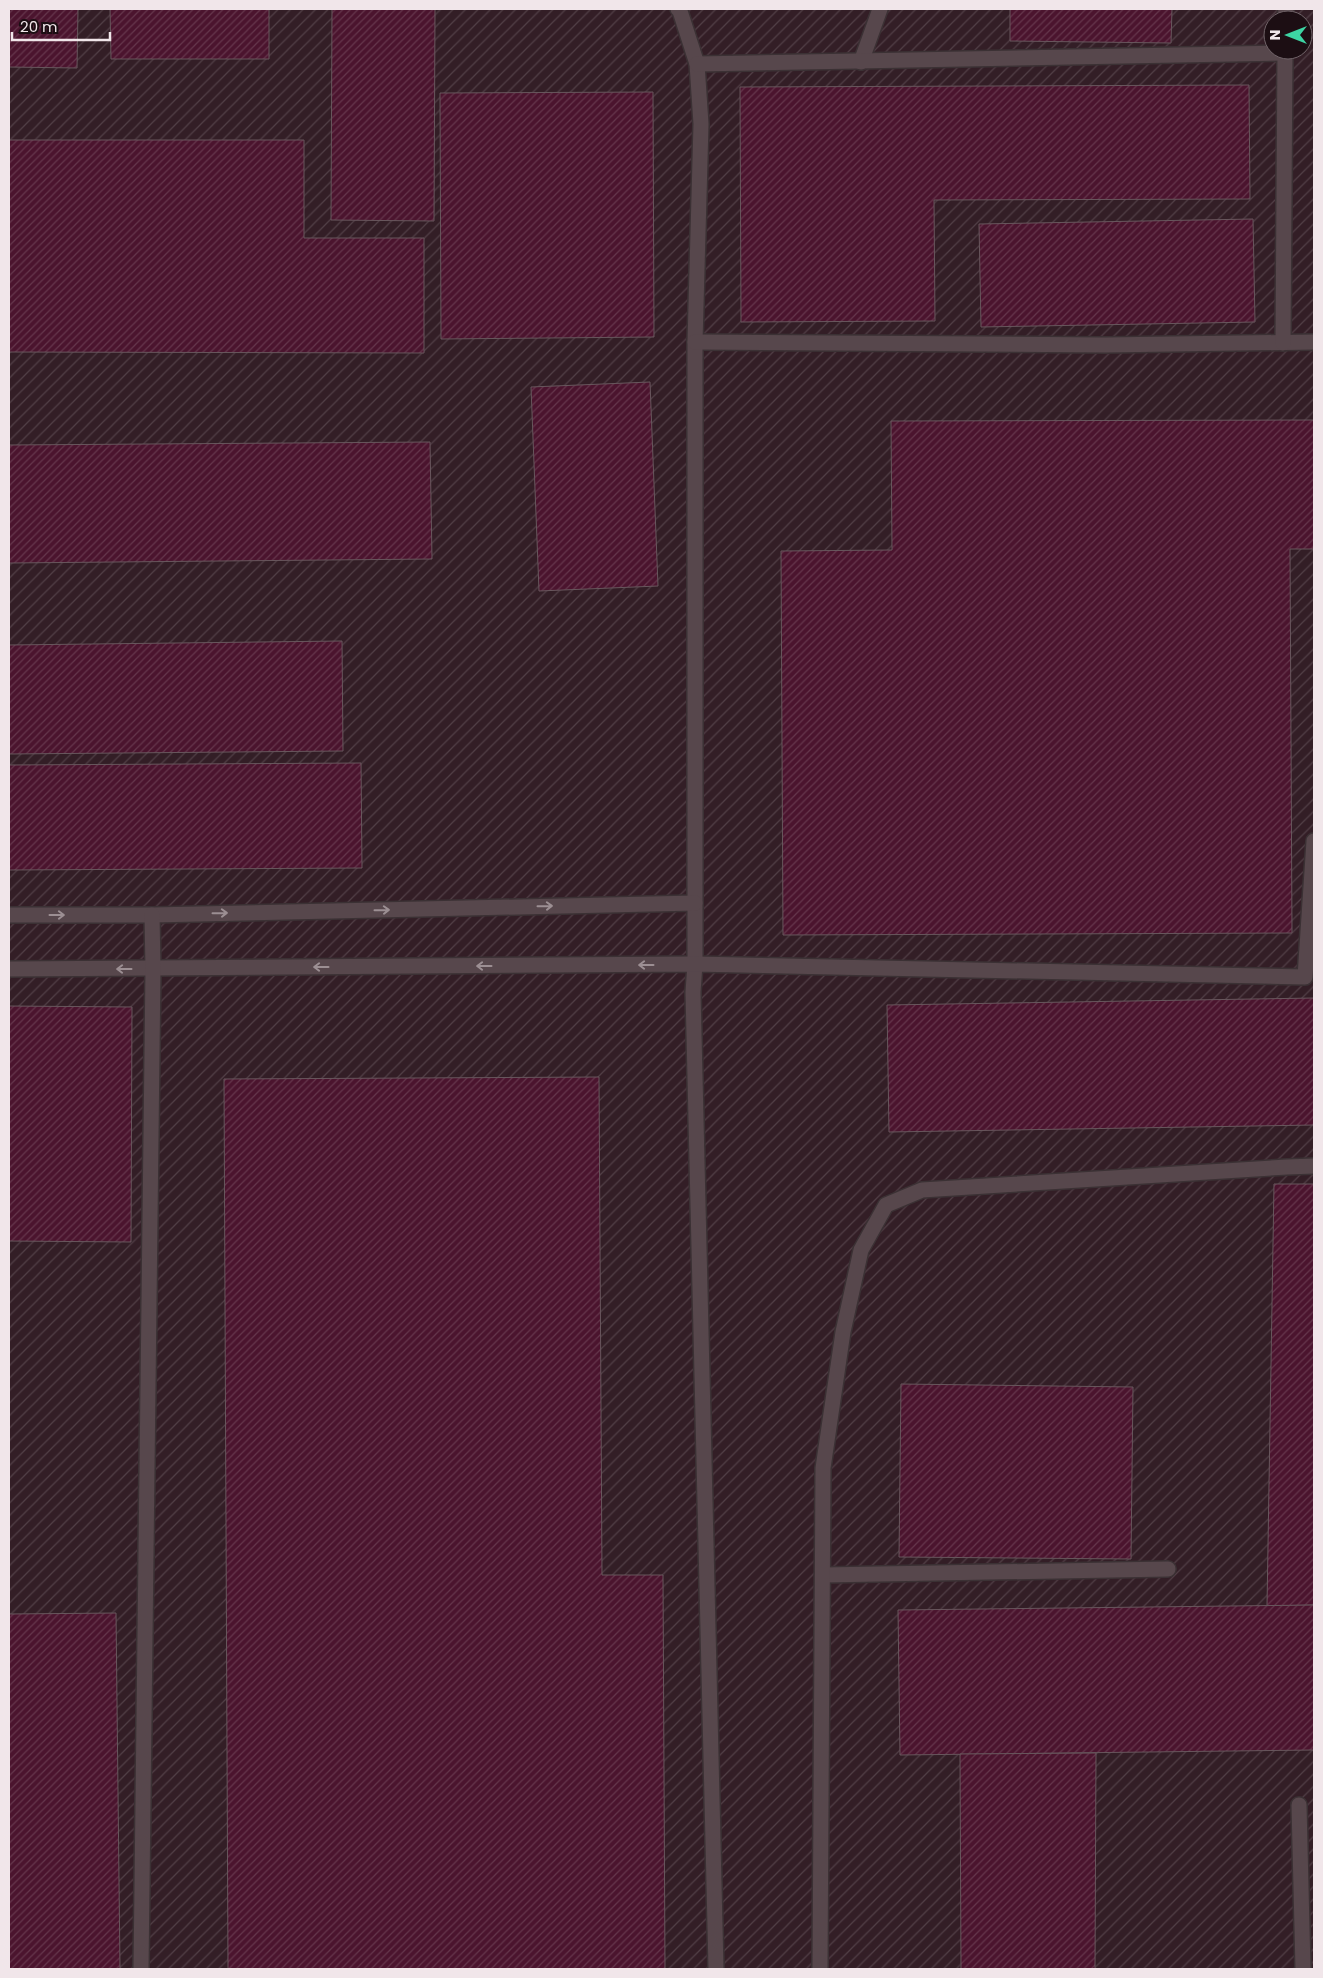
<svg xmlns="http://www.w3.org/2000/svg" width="1323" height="1978" font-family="Poppins,sans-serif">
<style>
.industrial{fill:url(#industrial-furrows);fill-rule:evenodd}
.building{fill:url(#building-hatch);stroke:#68575d}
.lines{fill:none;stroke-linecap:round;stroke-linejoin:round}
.lane-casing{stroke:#3b3134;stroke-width:18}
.lane{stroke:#57474c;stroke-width:15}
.oneway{stroke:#9c8f93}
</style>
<defs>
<pattern id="industrial-furrows" width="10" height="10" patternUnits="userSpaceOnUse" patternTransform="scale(1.25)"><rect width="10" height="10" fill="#331e26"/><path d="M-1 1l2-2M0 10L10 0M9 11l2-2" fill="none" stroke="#513f46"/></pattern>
<pattern id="building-hatch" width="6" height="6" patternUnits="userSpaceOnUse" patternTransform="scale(1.25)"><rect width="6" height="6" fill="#4b142e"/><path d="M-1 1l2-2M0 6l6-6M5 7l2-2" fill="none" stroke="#65364c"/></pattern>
</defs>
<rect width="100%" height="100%" fill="#25171c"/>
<path class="industrial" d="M 9,9 L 1314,9 L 1314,1969 L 9,1969 ZM 1273,20 L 1303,20 L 1303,50 L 1273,50 Z"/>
<g class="building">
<path d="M 9,9 L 78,9 L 77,68 L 9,67 Z"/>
<path d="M 110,9 L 269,9 L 269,59 L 111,59 Z"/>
<path d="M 332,9 L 435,9 L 434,221 L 331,220 Z"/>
<path d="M 1010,9 L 1172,9 L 1171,43 L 1010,41 Z"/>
<path d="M 1249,85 L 1250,199 L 934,200 L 935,321 L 741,322 L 740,87 Z"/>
<path d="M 653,92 L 654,337 L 441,339 L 440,93 Z"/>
<path d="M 9,140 L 304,140 L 304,238 L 424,238 L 424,353 L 9,352 Z"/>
<path d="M 1253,219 L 1255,322 L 981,327 L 979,224 Z"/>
<path d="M 650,382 L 658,586 L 539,591 L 531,387 Z"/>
<path d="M 1314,420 L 1314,549 L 1290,549 L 1292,933 L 783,935 L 781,551 L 892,550 L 891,421 Z"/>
<path d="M 430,442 L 432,559 L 9,563 L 9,445 Z"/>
<path d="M 342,641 L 343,751 L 9,754 L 9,645 Z"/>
<path d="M 361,763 L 362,868 L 9,870 L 9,765 Z"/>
<path d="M 1314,998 L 1314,1125 L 889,1132 L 887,1005 Z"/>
<path d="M 9,1006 L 132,1007 L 131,1242 L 9,1241 Z"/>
<path d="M 599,1077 L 602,1575 L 663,1575 L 665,1969 L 228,1969 L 224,1079 Z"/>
<path d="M 1274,1184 L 1314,1184 L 1314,1605 L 1267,1606 Z"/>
<path d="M 901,1384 L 1133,1387 L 1131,1559 L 899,1557 Z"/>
<path d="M 1314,1605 L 1314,1750 L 900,1755 L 898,1610 Z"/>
<path d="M 116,1613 L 120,1969 L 9,1969 L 9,1614 Z"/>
<path d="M 1096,1753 L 1095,1969 L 961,1969 L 960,1754 Z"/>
</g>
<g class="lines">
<defs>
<g id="lane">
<path d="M 678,9 L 680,11 L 697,64 L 701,124 L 695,342 L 695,964 L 693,992 L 716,1969"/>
<path d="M 1285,20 L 1286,9"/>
<path d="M 861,62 L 880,9"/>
<path d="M 697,64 L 1285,53"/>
<path d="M 695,342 L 1105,345 L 1314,342"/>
<path d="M 1283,343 L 1285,50"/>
<path d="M 9,915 L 152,915 L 695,903"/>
<path d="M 9,969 L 695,964 L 1305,977 L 1314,841"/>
<path d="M 823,1575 L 1168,1569"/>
<path d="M 1299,1805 L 1303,1969"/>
<path d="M 141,1969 L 153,969 L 152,915"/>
<path d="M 820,1969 L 823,1468 L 843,1332 L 861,1250 L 886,1205 L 922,1190 L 1287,1167 L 1314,1166"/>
</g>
</defs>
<use href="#lane" class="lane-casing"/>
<use href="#lane" class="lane"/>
</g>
<defs><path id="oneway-shaft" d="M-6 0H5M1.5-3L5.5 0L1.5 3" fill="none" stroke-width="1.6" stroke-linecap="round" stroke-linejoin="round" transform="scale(1.25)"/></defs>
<g class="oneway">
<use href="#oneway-shaft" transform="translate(545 906) rotate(-1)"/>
<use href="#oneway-shaft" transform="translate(382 910) rotate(-1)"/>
<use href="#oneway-shaft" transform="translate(220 913) rotate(-1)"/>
<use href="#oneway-shaft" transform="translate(57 915)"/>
<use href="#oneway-shaft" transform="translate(646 965) rotate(180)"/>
<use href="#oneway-shaft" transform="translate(484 966) rotate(180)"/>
<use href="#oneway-shaft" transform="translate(321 967) rotate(180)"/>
<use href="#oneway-shaft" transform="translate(124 969) rotate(180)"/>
</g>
<rect width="1323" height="1978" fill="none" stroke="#f1e6ea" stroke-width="20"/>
<g transform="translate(1288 35) rotate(270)"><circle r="24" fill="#1c0e13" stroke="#716469"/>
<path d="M0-4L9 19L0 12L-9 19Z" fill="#3dd4a3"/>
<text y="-8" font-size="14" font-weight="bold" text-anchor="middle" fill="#f1e6ea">N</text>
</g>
<path d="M12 32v8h98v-8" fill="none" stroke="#f1e6ea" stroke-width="2.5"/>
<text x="20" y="32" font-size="15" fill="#f1e6ea" stroke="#1c0e13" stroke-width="4" paint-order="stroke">20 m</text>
</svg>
